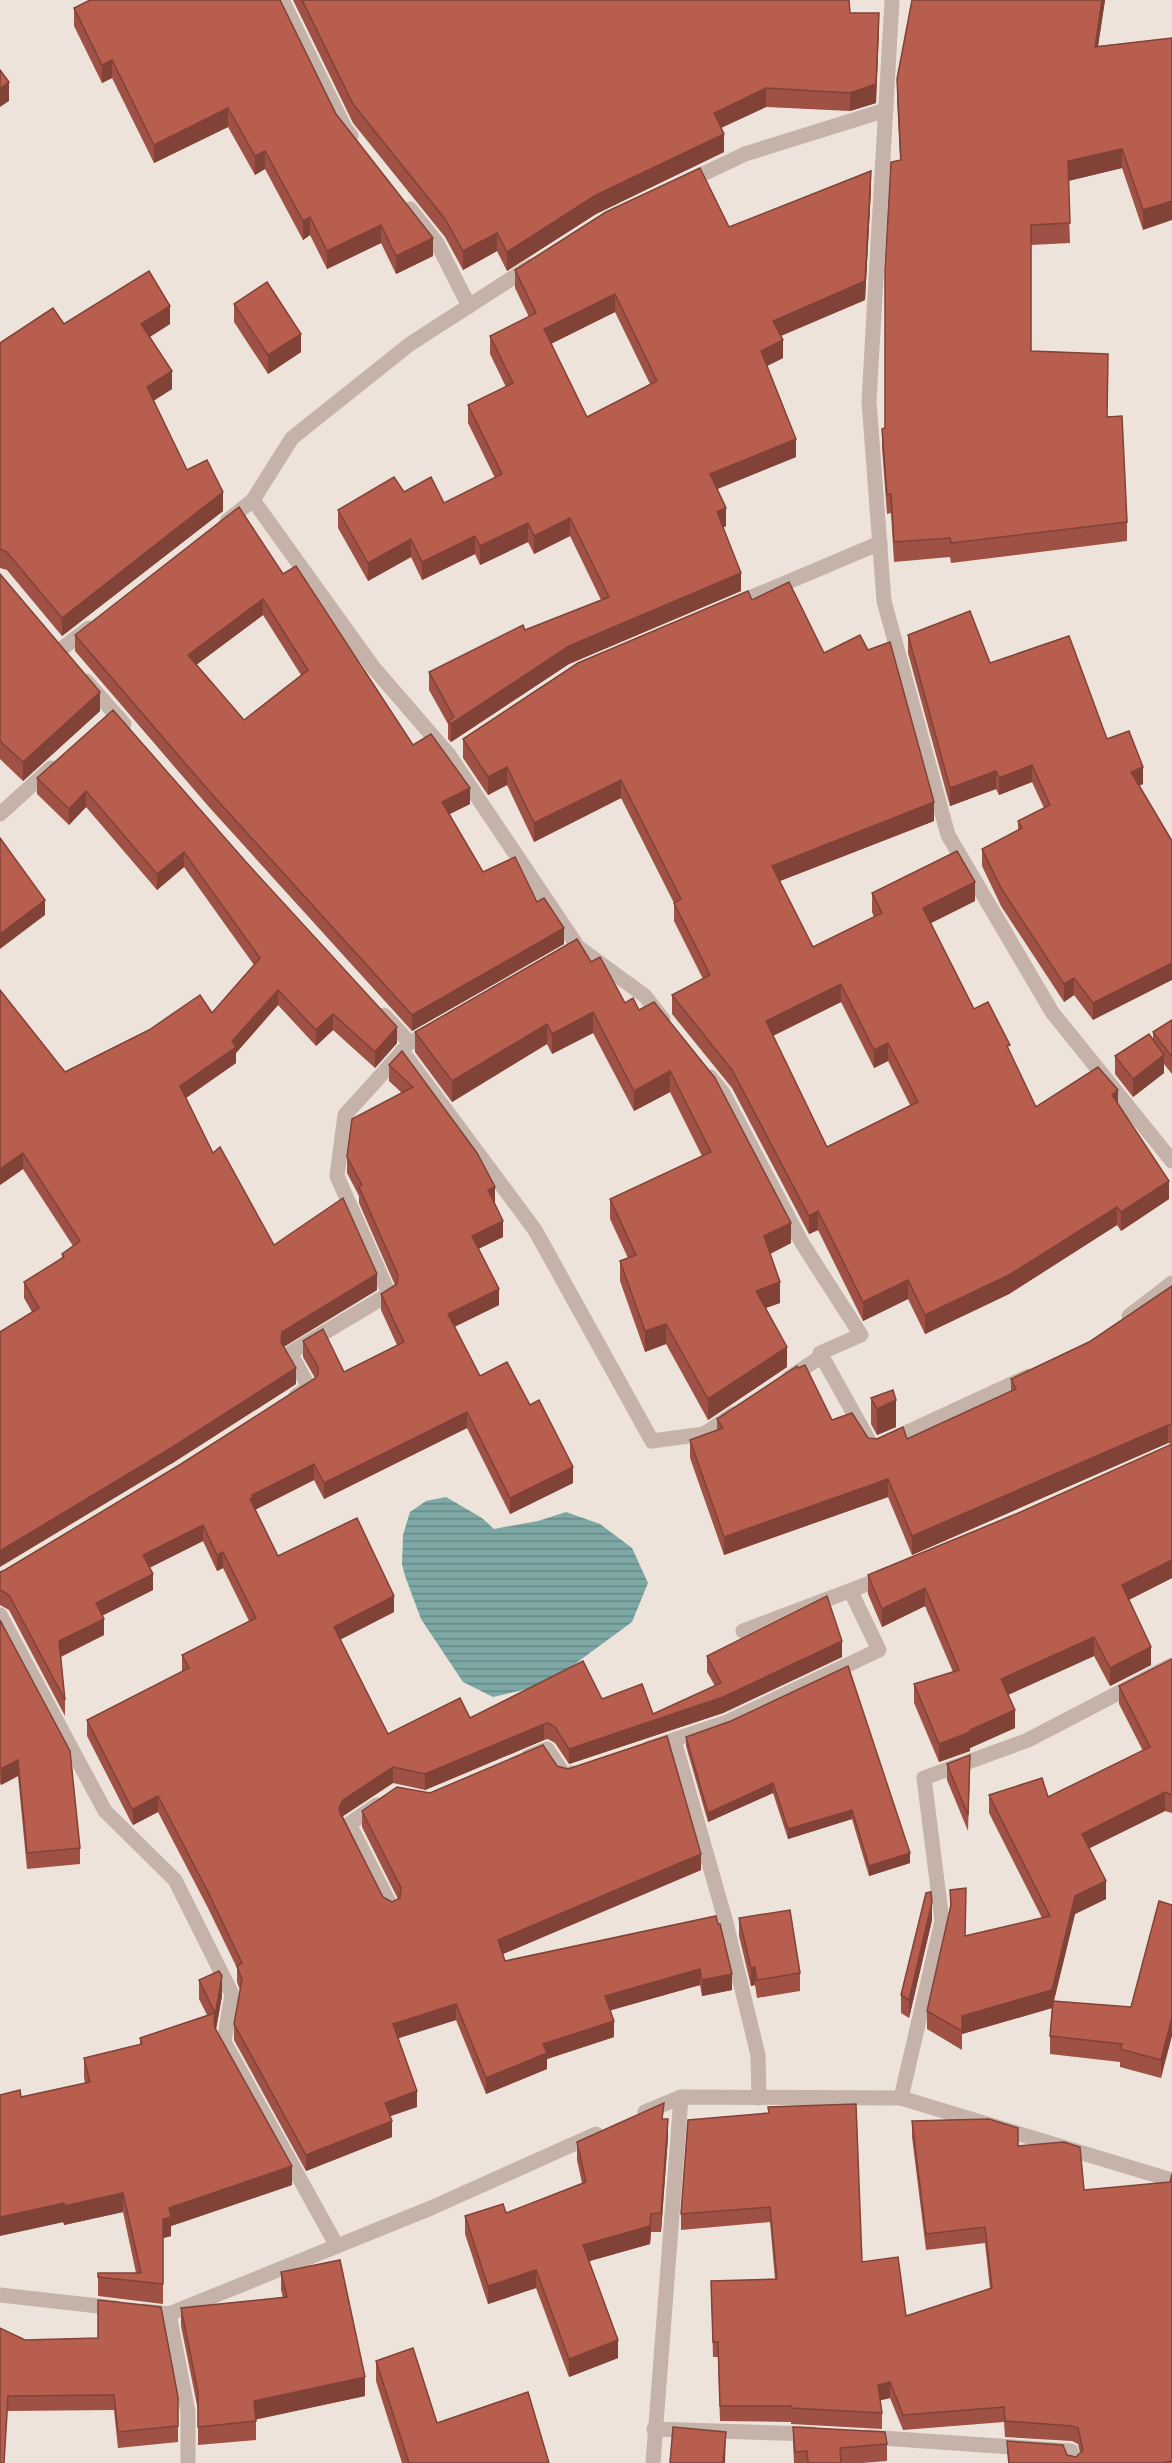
<svg xmlns="http://www.w3.org/2000/svg" width="1172" height="2463" font-family="Poppins,sans-serif">
<style>
.water{fill:url(#water-rules)}
.lines{fill:none;stroke-linecap:round;stroke-linejoin:round}
.minor{stroke:#c5b2a8;stroke-width:15}
.wall{fill:#9e5144;fill-rule:evenodd}
.shaded-wall{fill:#814237}
.building{fill:#b85e4f;stroke:#814237;stroke-width:1.5;fill-rule:evenodd}
</style>
<defs>
<pattern id="water-rules" width="6" height="5" patternUnits="userSpaceOnUse" patternTransform="scale(1.5)"><rect width="6" height="5" fill="#7da8a5"/><path d="M0 2.5h6" fill="none" stroke="#678986"/></pattern>
</defs>
<rect width="100%" height="100%" fill="#eee3da"/>
<polygon class="water" points="446,1497 482,1518 494,1529 538,1521 566,1512 600,1524 632,1548 648,1583 632,1622 568,1669 527,1689 493,1697 463,1682 421,1619 405,1576 402,1564 403,1535 410,1512 426,1501"/>
<g class="lines">
<g class="minor">
<polyline points="282,0 345,128 351,136"/>
<polyline points="892,0 869,401 884,601 948,835 1052,1012 1172,1161"/>
<polyline points="686,182 745,154 886,110"/>
<polyline points="410,209 437,243 469,306"/>
<polyline points="253,500 373,667 449,755 578,947"/>
<polyline points="227,521 253,500 292,438 410,344 531,266"/>
<polyline points="733,605 880,543"/>
<polyline points="60,650 89,628"/>
<polyline points="86,681 124,724"/>
<polyline points="0,814 51,768"/>
<polyline points="569,952 578,947 645,996 663,1019"/>
<polyline points="384,1015 410,1043 431,1031"/>
<polyline points="402,1051 535,1230 652,1441 704,1434 734,1414"/>
<polyline points="710,1077 723,1093 802,1243 861,1335 820,1353 873,1448 1029,1376"/>
<polyline points="1129,1316 1172,1283"/>
<polyline points="789,1378 822,1356"/>
<polyline points="296,1396 309,1387 290,1353 389,1294 337,1176 345,1115 401,1053"/>
<polyline points="0,1615 105,1811 175,1880 232,1994 224,2042 337,2246"/>
<polyline points="743,1631 886,1577"/>
<polyline points="674,1740 725,1919 758,2055 759,2098"/>
<polyline points="649,1748 727,1722 879,1650 851,1592"/>
<polyline points="528,1757 547,1749 565,1776 572,1773"/>
<polyline points="377,1805 349,1824 392,1908"/>
<polyline points="901,2098 942,1921 924,1778 1028,1740 1172,1665"/>
<polyline points="645,2112 681,2097 901,2098 1172,2180"/>
<polyline points="0,2295 116,2308"/>
<polyline points="143,2311 169,2314 431,2208 596,2134"/>
<polyline points="169,2314 188,2412 188,2463"/>
<polyline points="654,2429 813,2434"/>
<polyline points="867,2437 1071,2451 1074,2463"/>
<polyline points="653,2463 681,2097"/>
</g>
</g>
<g class="wall">
<polygon points="293,0 849,0 850,13 879,31 876,103 850,111 766,107 721,128 724,152 596,214 507,271 497,251 463,270 445,237 353,123"/>
<polygon points="912,0 1105,0 1098,46 1172,38 1143,230 1122,168 1068,181 1070,243 1031,245 1031,351 1108,374 1107,417 1127,522 1127,541 951,563 950,557 894,562 891,513 887,514 882,448 882,429 885,428 900,160 897,99 897,79"/>
<polygon points="74,8 336,114 433,256 396,274 381,243 327,269 310,235 303,240 265,169 255,175 228,127 154,163 112,78 102,83 74,26"/>
<path d="M871,189l-6,111 -84,36 2,22 -16,8 29,91 -79,32 9,37 -3,2 18,63 -172,73 -118,78 -3,-3v-15l-19,-34v-18l96,-42 76,-30 -31,-64 -36,18 -6,-12 -48,23 -5,-11 -53,26 -11,-23 -43,24 -30,-53v-18l66,-18 40,11 51,-25 -27,-55v-18l38,-18 -16,-33v-18l39,-19 -14,-29v-18l214,-43zM615,312l35,72 -63,33 -36,-73z"/>
<polygon points="234,304 301,352 268,374 234,322"/>
<polygon points="64,324 170,324 150,337 172,389 153,401 187,470 223,511 62,636 7,570 0,568 0,343"/>
<polygon points="0,574 100,711 23,781 0,759"/>
<path d="M283,574l130,171 57,59 -21,10 34,58 54,30 27,42 -152,87 -203,-224 -134,-156v-16zM263,615l38,60 -57,45 -48,-55z"/>
<path d="M752,600l72,53 110,168 -154,60 33,66 61,-30 -2,-5v-19l103,8 -44,22 43,86 36,44 26,54 82,-4 51,96 -48,32 -4,-6 -108,69 -84,40 -17,-35 -45,22 -45,-91 -9,4 -77,-146 -60,-74v-19l31,-16 -29,-58v-18l-53,-105 -87,44 -27,-57 -19,10 -25,-37v-19zM841,1002l33,66 14,-7 22,44 -83,42 -54,-111z"/>
<polygon points="908,635 990,663 1107,739 1143,784 1139,786 1093,1020 1074,995 1064,1002 1001,906 982,866 982,849 1018,830 1018,821 1044,808 1032,782 999,795 996,789 950,806 908,653"/>
<polygon points="113,710 397,1043 375,1068 333,1030 316,1046 278,1005 236,1053 236,1063 186,1098 213,1153 274,1245 377,1290 284,1346 296,1384 171,1464 32,1312 24,1298 24,1282 62,1259 62,1254 73,1246 23,1169 0,1185 65,1072 212,1013 254,965 184,867 157,890 86,807 69,825 37,794 37,778"/>
<polygon points="591,962 625,1003 639,1010 791,1243 770,1254 780,1303 766,1308 787,1367 708,1420 666,1344 645,1352 620,1281 620,1261 628,1258 610,1219 610,1199 702,1156 670,1092 634,1111 593,1033 552,1054 547,1044 452,1102 415,1052 415,1032"/>
<polygon points="1172,1020 1172,1074 1164,1064 1164,1073 1133,1097 1115,1074 1115,1056 1153,1040 1153,1032"/>
<polygon points="402,1051 495,1203 503,1237 478,1249 499,1305 454,1327 480,1376 530,1405 573,1483 510,1514 467,1428 324,1499 314,1480 255,1509 278,1556 394,1612 340,1639 388,1734 470,1718 602,1699 653,1714 715,1686 707,1672 707,1656 842,1657 723,1713 569,1764 555,1743 548,1739 544,1740 425,1790 393,1783 343,1816 383,1897 392,1902 398,1899 362,1827 362,1811 430,1793 557,1766 701,1870 503,1954 505,1961 716,1916 732,1990 702,1996 700,1985 610,2010 614,2037 547,2059 547,2069 486,2094 456,2020 398,2038 417,2107 390,2116 392,2137 306,2171 234,2040 234,2024 240,1990 237,1982 237,1968 208,1908 158,1812 133,1825 131,1822 87,1736 87,1720 182,1672 182,1655 249,1621 223,1568 217,1571 203,1541 149,1568 153,1590 102,1615 104,1635 61,1657 65,1700 65,1716 9,1610 0,1605 0,1572 5,1570 181,1464 315,1378 303,1357 303,1341 344,1372 397,1345 381,1310 381,1294 395,1285 359,1203 359,1196 347,1173 347,1157 402,1093 389,1081 389,1065"/>
<polygon points="1172,1286 1172,1444 1168,1443 912,1555 888,1497 724,1555 690,1458 690,1440 717,1430 717,1419 832,1420 868,1438 907,1439 1011,1391 1011,1379 1089,1342"/>
<polygon points="871,1398 896,1427 877,1435 871,1424"/>
<polygon points="1172,1444 1172,1578 1129,1600 1151,1665 1110,1686 1094,1656 1008,1695 1015,1728 970,1748 970,1751 939,1762 914,1703 914,1684 953,1672 925,1606 882,1627 868,1594 868,1575 1016,1514"/>
<polygon points="0,1620 80,1848 80,1864 27,1869 18,1776 1,1785 0,1783"/>
<polygon points="1172,1659 1172,1813 1165,1811 1089,1848 1106,1899 1075,1914 1054,2001 1131,2007 1172,1905 1161,2078 1120,2067 1120,2062 1050,2054 1050,2036 1052,2008 962,2034 962,2050 927,2029 927,2011 950,1910 950,1890 966,1906 965,1936 1042,1918 989,1813 989,1795 1048,1797 1143,1751 1119,1704 1119,1686"/>
<polygon points="848,1666 910,1863 869,1876 852,1819 788,1839 773,1793 708,1822 686,1746 686,1737 731,1721"/>
<polygon points="947,1764 970,1772 968,1831 947,1780"/>
<polygon points="739,1918 800,1973 800,1991 757,1998 755,1985 751,1986 739,1936"/>
<polygon points="932,1920 909,2018 901,2013 901,1995"/>
<polygon points="199,1980 222,1996 216,2029 292,2185 171,2226 171,2236 163,2238 163,2304 98,2296 98,2273 136,2273 123,2212 64,2225 21,2097 85,2083 84,2077 84,2058 140,2044 140,2038 207,2015 199,1999"/>
<polygon points="664,2119 668,2137 661,2232 651,2232 650,2244 589,2261 618,2358 569,2377 536,2288 488,2304 465,2234 465,2216 506,2213 582,2183 577,2160 577,2142"/>
<polygon points="688,2120 862,2262 906,2316 990,2289 985,2243 926,2250 912,2137 912,2121 1018,2146 1084,2190 1172,2463 1008,2463 1007,2441 1076,2457 1080,2453 1078,2444 1072,2441 1005,2437 1004,2422 903,2430 890,2398 880,2400 882,2413 882,2429 791,2424 791,2422 720,2421 718,2357 713,2357 711,2281 775,2279 770,2222 681,2230 681,2214"/>
<polygon points="281,2272 365,2396 256,2419 256,2440 198,2445 198,2410 181,2326 181,2308 283,2298 281,2290"/>
<polygon points="0,2328 25,2340 178,2397 178,2442 118,2448 114,2410 8,2411"/>
<polygon points="376,2361 437,2423 549,2463 402,2463 376,2381"/>
<polygon points="793,2427 887,2444 887,2461 862,2463 794,2463 793,2443"/>
</g>
<g class="shaded-wall">
<polygon points="1102,0 1105,0 1095,66 1095,47"/>
<polygon points="879,13 876,103 850,111 850,93"/>
<polygon points="112,60 112,78 102,83 102,65"/>
<polygon points="9,82 9,101 0,107 0,89"/>
<polygon points="766,88 766,107 714,131 714,113"/>
<polygon points="228,108 228,127 154,163 154,145"/>
<polygon points="724,134 724,152 596,214 507,271 507,252 596,195"/>
<polygon points="1122,149 1122,168 1068,181 1068,161"/>
<polygon points="265,151 265,169 255,175 255,156"/>
<polygon points="871,171 871,189 865,300 773,339 773,321"/>
<polygon points="1172,201 1172,220 1143,230 1143,210"/>
<polygon points="310,217 310,235 303,240 303,221"/>
<polygon points="381,225 381,243 327,269 327,251"/>
<polygon points="497,233 497,251 463,270 463,251"/>
<polygon points="433,238 433,256 396,274 396,256"/>
<polygon points="615,294 615,312 544,347 544,329"/>
<polygon points="170,306 170,324 141,342 141,324"/>
<polygon points="301,334 301,352 268,374 268,355"/>
<polygon points="783,340 783,358 761,369 761,351"/>
<polygon points="172,371 172,389 147,405 147,387"/>
<polygon points="796,439 796,457 710,492 710,474"/>
<polygon points="223,492 223,511 62,636 62,618"/>
<polygon points="726,508 726,526 717,530 717,512"/>
<polygon points="570,518 570,536 534,554 534,536"/>
<polygon points="528,523 528,542 480,565 480,546"/>
<polygon points="475,536 475,554 422,580 422,562"/>
<polygon points="411,539 411,557 368,581 368,563"/>
<polygon points="741,573 741,591 569,664 451,742 451,724 569,646"/>
<polygon points="263,599 263,615 188,671 188,655"/>
<polygon points="100,692 100,711 23,781 23,762"/>
<polygon points="1032,765 1032,782 999,795 999,778"/>
<polygon points="507,767 507,785 488,795 488,777"/>
<polygon points="1143,767 1143,784 1131,789 1131,772"/>
<polygon points="996,771 996,789 950,806 950,788"/>
<polygon points="621,780 621,798 534,842 534,823"/>
<polygon points="470,788 470,804 442,818 442,802"/>
<polygon points="86,791 86,807 69,825 69,809"/>
<polygon points="934,802 934,821 772,884 772,866"/>
<polygon points="184,852 184,867 157,890 157,874"/>
<polygon points="975,882 975,901 923,927 923,908"/>
<polygon points="45,900 45,915 0,949 0,934"/>
<polygon points="564,928 564,944 412,1031 412,1015"/>
<polygon points="1172,963 1172,980 1093,1020 1093,1003"/>
<polygon points="1074,978 1074,995 1064,1002 1064,984"/>
<polygon points="841,984 841,1002 766,1039 766,1021"/>
<polygon points="278,990 278,1005 236,1053 236,1063 180,1102 180,1086 232,1041"/>
<polygon points="593,1012 593,1033 552,1054 552,1034"/>
<polygon points="333,1014 333,1030 316,1046 316,1030"/>
<polygon points="547,1024 547,1044 452,1102 452,1081"/>
<polygon points="397,1027 397,1043 375,1068 375,1052"/>
<polygon points="888,1043 888,1061 874,1068 874,1050"/>
<polygon points="1164,1055 1164,1073 1133,1097 1133,1079"/>
<polygon points="670,1071 670,1092 634,1111 634,1091"/>
<polygon points="1118,1090 1118,1109 1112,1095"/>
<polygon points="23,1153 23,1169 0,1185 0,1169"/>
<polygon points="1169,1181 1169,1199 1121,1231 1121,1212"/>
<polygon points="495,1187 495,1203 488,1190"/>
<polygon points="1117,1207 1117,1225 1009,1294 925,1334 925,1315"/>
<polygon points="818,1211 818,1230 809,1234 809,1216"/>
<polygon points="503,1221 503,1237 472,1252 472,1236"/>
<polygon points="791,1223 791,1243 764,1257 764,1236"/>
<polygon points="377,1274 377,1290 282,1348 282,1332"/>
<polygon points="908,1280 908,1299 863,1321 863,1302"/>
<polygon points="780,1282 780,1303 756,1311 756,1291"/>
<polygon points="499,1289 499,1305 448,1330 448,1314"/>
<polygon points="666,1324 666,1344 645,1352 645,1331"/>
<polygon points="787,1347 787,1367 708,1420 708,1399"/>
<polygon points="296,1368 296,1384 171,1464 0,1567 0,1551"/>
<polygon points="896,1400 896,1427 877,1435 877,1409"/>
<polygon points="467,1412 467,1428 324,1499 324,1483"/>
<polygon points="1168,1425 1168,1443 912,1555 912,1536"/>
<polygon points="314,1464 314,1480 253,1511 250,1499 252,1495"/>
<polygon points="573,1467 573,1483 510,1514 510,1498"/>
<polygon points="888,1479 888,1497 724,1555 724,1537"/>
<polygon points="203,1525 203,1541 143,1571 143,1555"/>
<polygon points="223,1552 223,1568 217,1571 217,1555"/>
<polygon points="1172,1560 1172,1578 1122,1603 1122,1585"/>
<polygon points="153,1574 153,1590 96,1619 96,1603"/>
<polygon points="925,1588 925,1606 882,1627 882,1609"/>
<polygon points="394,1596 394,1612 334,1643 334,1627"/>
<polygon points="104,1619 104,1635 59,1657 59,1641"/>
<polygon points="1094,1637 1094,1656 1001,1698 1001,1679"/>
<polygon points="842,1641 842,1657 723,1713 569,1764 569,1749"/>
<polygon points="1151,1647 1151,1665 1110,1686 1110,1668"/>
<polygon points="1015,1710 1015,1728 970,1748 970,1730"/>
<polygon points="544,1724 544,1740 425,1790 425,1774"/>
<polygon points="970,1732 970,1751 939,1762 939,1744"/>
<polygon points="18,1760 18,1776 1,1785 1,1769"/>
<polygon points="393,1767 393,1783 343,1816 339,1823 339,1808 343,1800"/>
<polygon points="773,1783 773,1793 708,1822 708,1813"/>
<polygon points="1165,1792 1165,1811 1082,1852 1082,1834"/>
<polygon points="158,1796 158,1812 133,1825 133,1809"/>
<polygon points="852,1810 852,1819 788,1839 788,1829"/>
<polygon points="910,1853 910,1863 869,1876 869,1866"/>
<polygon points="701,1854 701,1870 498,1956 498,1940"/>
<polygon points="1106,1881 1106,1899 1075,1914 1052,2008 962,2034 962,2050 962,2016 1075,1896"/>
<polygon points="932,1902 932,1920 909,2018 909,2000"/>
<polygon points="755,1967 755,1985 751,1986 751,1968"/>
<polygon points="700,1969 700,1985 605,2012 605,1996"/>
<polygon points="732,1974 732,1990 702,1996 702,1980"/>
<polygon points="222,1976 222,1996 214,2040 214,2021"/>
<polygon points="456,2004 456,2020 393,2040 393,2024"/>
<polygon points="1172,2017 1172,2036 1161,2078 1161,2060"/>
<polygon points="614,2021 614,2037 547,2059 547,2069 486,2094 486,2078 543,2044"/>
<polygon points="417,2091 417,2107 385,2118 385,2103"/>
<polygon points="668,2119 668,2137 661,2232 661,2213"/>
<polygon points="392,2121 392,2137 306,2171 306,2155"/>
<polygon points="292,2166 292,2185 171,2226 171,2236 163,2238 163,2219 169,2208"/>
<polygon points="123,2193 123,2212 64,2225 64,2206"/>
<polygon points="64,2203 64,2222 0,2236 0,2217"/>
<polygon points="651,2214 651,2232 650,2244 583,2263 583,2245"/>
<polygon points="536,2270 536,2288 488,2304 488,2286"/>
<polygon points="618,2340 618,2358 569,2377 569,2359"/>
<polygon points="365,2377 365,2396 254,2420 254,2401"/>
<polygon points="890,2382 890,2398 878,2401 878,2385"/>
<polygon points="726,2432 725,2463 723,2463"/>
</g>
<g class="building">
<polygon points="90,0 280,0 336,114 433,238 396,256 381,225 327,251 310,217 303,221 265,151 255,156 228,108 154,145 112,60 102,65 74,8"/>
<polygon points="302,0 849,0 850,13 879,13 876,84 850,93 766,88 714,113 724,134 596,195 507,252 497,233 463,251 445,219 353,104"/>
<polygon points="912,0 1102,0 1095,47 1172,38 1172,201 1143,210 1122,149 1068,161 1070,223 1031,225 1031,351 1108,354 1107,417 1122,416 1127,522 951,543 950,538 894,542 891,494 887,494 882,429 885,428 885,271 891,162 901,160 897,79"/>
<polygon points="0,70 9,82 0,89"/>
<path d="M700,168l29,59 142,-56 -6,110 -92,40 10,19 -22,11 35,88 -86,35 16,34 -9,4 24,61 -172,73 -118,78 -3,-3 6,-4 -25,-45 94,-47 2,5 84,-33 -39,-79 -36,18 -6,-13 -48,23 -5,-10 -53,26 -11,-23 -43,24 -30,-53 56,-33 10,15 27,-15 13,26 58,-29 -34,-69 45,-22 -23,-47 46,-23 -21,-43 91,-58zM615,294l42,87 -70,36 -43,-88z"/>
<polygon points="149,271 170,306 141,324 172,371 147,387 187,470 207,460 223,492 62,618 7,552 0,549 0,343 53,308 64,324"/>
<polygon points="267,282 301,334 268,355 234,304"/>
<path d="M239,507l44,67 13,-8 117,179 18,-11 39,54 -28,14 41,70 32,-15 22,45 7,-4 20,30 -152,87 -203,-224 -134,-156zM263,599l45,71 -64,50 -56,-65z"/>
<polygon points="0,574 100,692 23,762 0,741"/>
<path d="M789,582l35,71 36,-18 8,15 22,-8 44,160 -162,64 41,81 69,-34 -10,-20 85,-42 18,31 -52,26 51,101 14,-7 22,43 -3,1 29,61 62,-40 20,23 -6,5 57,86 -48,31 -4,-5 -108,68 -84,40 -17,-35 -45,22 -45,-91 -9,5 -77,-146 -60,-75 38,-20 -36,-72 7,-4 -60,-119 -87,43 -27,-56 -19,10 -25,-38 115,-76 170,-72 4,9zM841,984l33,66 14,-7 30,59 -91,45 -61,-126z"/>
<polygon points="970,611 990,663 1069,636 1107,739 1129,731 1143,767 1131,772 1172,841 1172,963 1093,1003 1074,978 1064,984 1001,888 982,849 1022,828 1018,821 1050,805 1032,765 999,778 996,771 950,788 908,635"/>
<polygon points="113,710 246,862 397,1027 375,1052 333,1014 316,1030 278,990 232,1041 236,1047 180,1086 213,1153 220,1147 274,1245 343,1198 377,1274 282,1332 281,1342 296,1368 171,1448 0,1551 0,1332 39,1308 24,1282 64,1257 62,1254 80,1241 23,1153 0,1169 0,990 65,1072 149,1030 200,995 212,1013 260,958 184,852 157,874 86,791 69,809 37,778"/>
<polygon points="0,838 45,900 0,934"/>
<polygon points="577,939 591,962 600,957 625,1003 633,998 639,1010 654,1002 715,1078 791,1223 764,1236 780,1282 756,1291 787,1347 708,1399 666,1324 645,1331 620,1261 636,1255 610,1199 711,1152 670,1071 634,1091 593,1012 552,1034 547,1024 452,1081 415,1032"/>
<polygon points="1172,1020 1172,1057 1153,1032"/>
<polygon points="1149,1034 1164,1055 1133,1079 1115,1056"/>
<polygon points="402,1051 477,1153 495,1187 488,1190 503,1221 472,1236 499,1289 448,1314 480,1376 507,1362 530,1405 539,1400 573,1467 510,1498 467,1412 324,1483 314,1464 252,1495 253,1498 250,1499 278,1556 357,1518 394,1596 334,1627 388,1734 460,1698 470,1718 583,1661 602,1699 642,1684 653,1714 721,1683 707,1656 827,1596 842,1641 723,1697 569,1749 555,1727 548,1723 544,1724 425,1774 393,1767 343,1800 339,1808 340,1813 383,1897 392,1902 400,1898 401,1888 362,1811 397,1787 430,1793 543,1745 557,1766 568,1769 667,1736 701,1854 498,1940 505,1961 716,1916 718,1924 720,1924 732,1974 702,1980 700,1969 605,1996 614,2021 543,2044 547,2053 486,2078 456,2004 393,2024 417,2091 385,2103 392,2121 306,2155 234,2024 242,1980 237,1966 242,1963 208,1892 158,1796 133,1809 131,1807 87,1720 189,1668 182,1655 256,1618 223,1552 217,1555 203,1525 143,1555 153,1574 96,1603 104,1619 59,1641 65,1700 9,1595 0,1590 0,1572 5,1570 181,1464 314,1379 318,1375 318,1367 303,1341 323,1329 344,1372 404,1342 381,1294 397,1284 398,1275 359,1187 362,1185 347,1157 352,1119 413,1087 389,1065"/>
<polygon points="1172,1286 1172,1425 1168,1425 912,1536 888,1479 724,1537 690,1440 723,1428 717,1419 797,1366 798,1368 805,1365 832,1420 852,1413 868,1438 877,1439 903,1427 907,1439 1016,1389 1011,1379 1089,1342"/>
<polygon points="893,1390 896,1400 877,1409 871,1398"/>
<polygon points="1172,1444 1172,1560 1122,1585 1151,1647 1110,1668 1094,1637 1001,1679 1015,1710 970,1730 970,1732 939,1744 914,1684 959,1670 925,1588 882,1609 868,1575 1016,1514"/>
<polygon points="0,1620 70,1751 80,1848 27,1853 18,1760 1,1769 0,1767"/>
<polygon points="1172,1659 1172,1795 1165,1792 1082,1834 1106,1881 1075,1896 1052,1990 962,2016 962,2031 927,2011 951,1905 950,1890 966,1888 965,1936 1050,1916 989,1795 1042,1778 1048,1797 1150,1747 1119,1686"/>
<polygon points="848,1666 910,1853 869,1866 852,1810 788,1829 773,1783 708,1813 686,1737 731,1721"/>
<polygon points="970,1755 968,1815 947,1764"/>
<polygon points="931,1892 932,1902 909,2000 901,1995 926,1893"/>
<polygon points="1159,1901 1172,1905 1172,2017 1161,2060 1120,2049 1122,2044 1050,2036 1053,2001 1131,2007"/>
<polygon points="790,1910 800,1973 757,1980 755,1967 751,1968 739,1918"/>
<polygon points="219,1971 222,1976 214,2021 215,2028 292,2166 169,2208 171,2217 163,2219 163,2284 98,2277 98,2273 141,2273 123,2193 64,2206 64,2203 0,2217 0,2095 20,2090 21,2097 90,2082 84,2058 142,2044 140,2038 215,2013 199,1980"/>
<polygon points="664,2103 662,2119 668,2119 661,2213 651,2214 650,2226 583,2245 618,2340 569,2359 536,2270 488,2286 465,2216 503,2204 506,2213 586,2182 577,2142"/>
<polygon points="856,2104 862,2262 898,2257 906,2316 992,2288 985,2227 926,2234 912,2121 989,2119 1018,2128 1018,2146 1064,2142 1080,2147 1084,2190 1170,2182 1172,2174 1172,2461 1162,2463 1009,2463 1007,2441 1063,2445 1067,2455 1076,2457 1083,2450 1078,2428 1072,2426 1005,2421 1004,2407 903,2415 890,2382 878,2385 882,2413 791,2408 791,2406 720,2406 718,2342 713,2342 711,2281 777,2279 770,2207 681,2214 688,2120 769,2113 768,2107"/>
<polygon points="340,2260 365,2377 254,2401 256,2421 198,2427 198,2392 181,2308 287,2297 281,2272"/>
<polygon points="98,2300 161,2307 178,2397 178,2426 118,2432 114,2395 8,2396 4,2463 0,2463 0,2328 25,2340 98,2338"/>
<polygon points="413,2348 437,2423 528,2392 549,2463 409,2463 376,2361"/>
<polygon points="673,2427 726,2432 723,2463 670,2463"/>
<polygon points="793,2427 885,2432 887,2444 840,2448 841,2463 808,2463 807,2451 795,2452"/>
</g>
</svg>
